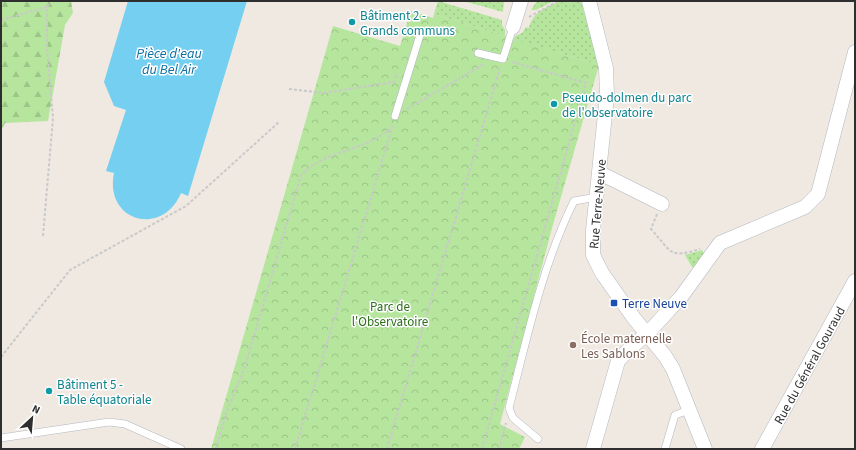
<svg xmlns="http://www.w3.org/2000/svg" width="856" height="450" font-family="'Source Sans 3',sans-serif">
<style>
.grass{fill:url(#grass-dots)}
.forest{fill:url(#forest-firs)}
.park{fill:url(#park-crowns)}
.water{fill:#75cff0}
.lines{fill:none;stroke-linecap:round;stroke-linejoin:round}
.lane-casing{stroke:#b4b7c1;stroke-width:8}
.street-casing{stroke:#b4b7c1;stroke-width:15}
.path{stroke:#c9c9c9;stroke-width:2;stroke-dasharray:3 2;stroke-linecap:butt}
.lane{stroke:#fff;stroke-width:7}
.street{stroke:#fff;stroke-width:14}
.culture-dot{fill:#0f9aa8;stroke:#fff;stroke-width:1.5}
.transit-dot{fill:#1a4fb4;stroke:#fff;stroke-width:1.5}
.education-dot{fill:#8d6e63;stroke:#fff;stroke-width:1.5}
.labels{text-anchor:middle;stroke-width:3;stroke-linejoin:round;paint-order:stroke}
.culture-label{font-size:13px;fill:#0d838f;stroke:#fff;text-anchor:start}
.street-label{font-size:13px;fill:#2e2e2e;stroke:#fff}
.transit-label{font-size:13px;fill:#164399;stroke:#fff;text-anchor:start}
.park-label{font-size:13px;fill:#2c6e1b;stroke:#fff}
.education-label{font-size:13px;fill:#785e54;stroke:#fff;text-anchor:start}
.water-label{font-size:14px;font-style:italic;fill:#0d6fa3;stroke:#fff}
</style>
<defs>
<pattern id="grass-dots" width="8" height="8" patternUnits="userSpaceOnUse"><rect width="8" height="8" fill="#b6e59e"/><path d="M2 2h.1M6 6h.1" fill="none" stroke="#9dc588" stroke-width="1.8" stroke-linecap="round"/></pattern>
<pattern id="forest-firs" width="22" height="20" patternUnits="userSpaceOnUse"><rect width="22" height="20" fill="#b6e59e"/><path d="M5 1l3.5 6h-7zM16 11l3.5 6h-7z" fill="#9dc588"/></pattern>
<pattern id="park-crowns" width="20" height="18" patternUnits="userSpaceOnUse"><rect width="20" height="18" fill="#b6e59e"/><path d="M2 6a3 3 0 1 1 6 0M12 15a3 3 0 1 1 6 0" fill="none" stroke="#9dc588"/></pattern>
</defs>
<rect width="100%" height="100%" fill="#efe9e1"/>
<g class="grass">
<polygon points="438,1 502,20 502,25 505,30 505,36 434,14"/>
<polygon points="463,1 504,1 503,12"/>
<polygon points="537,1 554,1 536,10 531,10"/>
<path d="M561,1h7l2,2 3,-2h8l18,64 -85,-26 1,-3 7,-3 4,-6 3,1c3,-16 18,-21 32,-27z"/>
<polygon points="702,250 704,253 694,267 692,267 685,255"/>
</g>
<polygon class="forest" points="1,1 71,1 73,13 65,25 48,121 5,123 1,131"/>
<polygon class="park" points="411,11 433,18 434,14 599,65 552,228 500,424 525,437 519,449 211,449 333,26 400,46"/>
<path class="water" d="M128,1h119l-59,195 -7,-3c-19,45 -77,28 -67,-20l-8,-2 20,-61 -12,-4 -10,-24z"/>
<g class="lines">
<g class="lane-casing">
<g id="lane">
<polyline points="478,53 503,59 513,27"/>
<polyline points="395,116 420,35"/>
<polyline points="1,438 109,422 125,424 181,449"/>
<path d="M538,439l-25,-21 -4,-10c18,-70 33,-142 65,-207l23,-4"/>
<polyline points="665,449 675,415 689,410"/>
</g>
</g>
<g class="street-casing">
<g id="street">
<polyline points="589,1 606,68 607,95 593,230 593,255 602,273 633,317 665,356 673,369 705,449"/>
<polyline points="513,27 521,1"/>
<polyline points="600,173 662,204"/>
<polyline points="593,449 618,361 630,348 647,334 681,297 720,243 805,207 818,194 855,52"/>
<polyline points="762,449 855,281"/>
</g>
</g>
<g class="path">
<polyline points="529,17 558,1"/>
<polyline points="1,20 47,7"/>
<polyline points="289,89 324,93 394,82 397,73"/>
<polyline points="407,109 484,64"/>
<path d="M657,214l-6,15c21,23 17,30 49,20"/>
<polyline points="43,236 53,118 47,49 47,7 50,1"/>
<polyline points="1,357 70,270 186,206 279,122"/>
<path d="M216,449l10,-36 18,-43 57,-195c20,-21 50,-23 74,-36 6,-3 11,-7 16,-11"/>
<polyline points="295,449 393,125"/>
<polyline points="387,449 500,68"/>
<polyline points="482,449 586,83 512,62"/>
<polyline points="499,449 506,423"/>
</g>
<use href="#lane" class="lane"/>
<use href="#street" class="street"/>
</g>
<g class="culture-dot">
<circle cx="352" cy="22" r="4"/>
<circle cx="554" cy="104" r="4"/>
<circle cx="49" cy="391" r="4"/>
</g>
<rect class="transit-dot" x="610" y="299" width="8" height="8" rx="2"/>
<circle class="education-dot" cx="573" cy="345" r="4"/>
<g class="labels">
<g class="culture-label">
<text x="360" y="20">Bâtiment 2 -<tspan x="360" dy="15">Grands communs</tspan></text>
<text x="562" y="102">Pseudo-dolmen du parc<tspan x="562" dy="15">de l'observatoire</tspan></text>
<text x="57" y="389">Bâtiment 5 -<tspan x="57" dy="15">Table équatoriale</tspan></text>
</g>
<g class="street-label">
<text transform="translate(597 204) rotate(-85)" y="5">Rue Terre-Neuve</text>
<text transform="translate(809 365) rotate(-61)" y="5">Rue du Général Gouraud</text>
</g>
<g class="transit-label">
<text x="622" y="308">Terre Neuve</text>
</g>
<g class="park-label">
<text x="390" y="311">Parc de<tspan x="390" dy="15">l'Observatoire</tspan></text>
</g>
<g class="education-label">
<text x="581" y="343">École maternelle<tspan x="581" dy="15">Les Sablons</tspan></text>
</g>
<g class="water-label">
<text x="169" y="58">Pièce d'eau<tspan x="169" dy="16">du Bel Air</tspan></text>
</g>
</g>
<rect width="856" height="450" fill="none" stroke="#2e2e2e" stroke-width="4"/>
<g transform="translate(32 418) rotate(26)" stroke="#ffffff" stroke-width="3" paint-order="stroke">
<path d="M0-3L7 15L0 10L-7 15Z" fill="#2e2e2e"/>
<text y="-6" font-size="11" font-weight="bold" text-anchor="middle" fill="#2e2e2e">N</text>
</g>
</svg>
